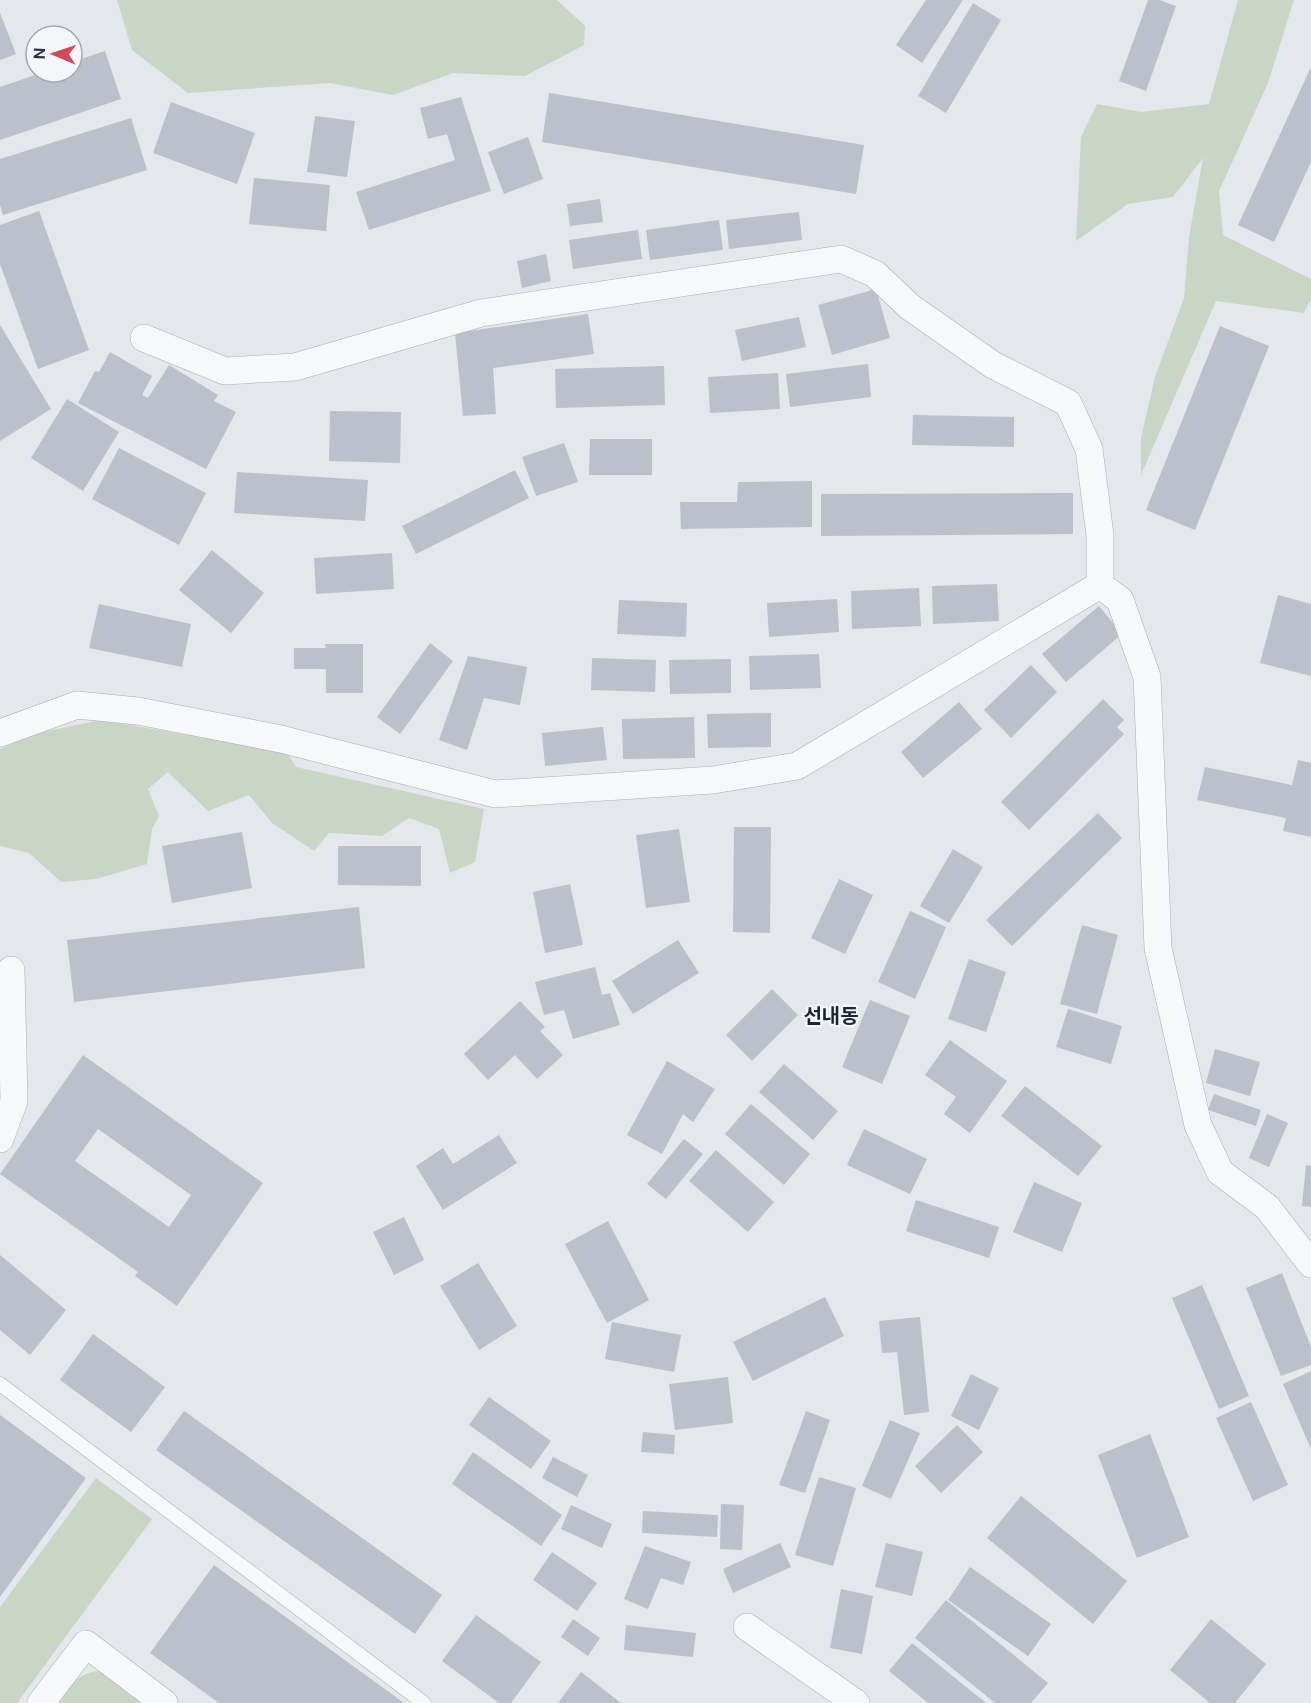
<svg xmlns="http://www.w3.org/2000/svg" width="1311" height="1703" font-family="'DM Sans','Noto Sans KR',sans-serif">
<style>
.green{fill:#c9d6c5}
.building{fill:#bbc0ca;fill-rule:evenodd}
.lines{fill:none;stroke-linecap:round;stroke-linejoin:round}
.lane-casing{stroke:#a9aeb7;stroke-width:15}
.street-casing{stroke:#a9aeb7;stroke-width:28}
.lane{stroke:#f7f8fa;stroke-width:14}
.street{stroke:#f7f8fa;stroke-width:27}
.labels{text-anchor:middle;stroke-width:4.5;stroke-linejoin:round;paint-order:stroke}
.quarter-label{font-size:20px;font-weight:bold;fill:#1d2536;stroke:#f4f6f9}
</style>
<rect width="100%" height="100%" fill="#e4e7ec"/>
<g class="green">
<polygon points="117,0 557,0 585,26 584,45 525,76 453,73 393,95 330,83 188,93 132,50"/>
<polygon points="1238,0 1294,0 1268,83 1219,191 1223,235 1311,279 1311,298 1304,313 1216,301 1141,475 1141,438 1155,377 1184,298 1189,237 1203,158 1173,197 1128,204 1076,241 1081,137 1097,104 1141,112 1209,104"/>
<polygon points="101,720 287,752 296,767 484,809 475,862 450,873 439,829 409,818 382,836 329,833 314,851 272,823 249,795 208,811 168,772 148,789 159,816 152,829 147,864 96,879 61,882 29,853 0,846 0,749 33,734"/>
<polygon points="96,1478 152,1519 17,1703 0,1703 0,1607"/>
<path d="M99,1671l47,32h-89c13,-17 20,-30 42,-32z"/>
</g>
<g class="building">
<polygon points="926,0 963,0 922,63 896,45"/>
<polygon points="1148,0 1159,0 1176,6 1146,91 1119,81"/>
<polygon points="973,3 1001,20 946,113 918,96"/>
<polygon points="0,13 16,54 0,60"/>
<polygon points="105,51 121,99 0,140 0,87 44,72 72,72 72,62"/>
<polygon points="1311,67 1311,162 1274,242 1238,225"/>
<polygon points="549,93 864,145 856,194 542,142"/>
<polygon points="461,97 491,191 369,230 356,192 455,160 447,134 428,139 420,108"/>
<polygon points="171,102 255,133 237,184 153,153"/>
<polygon points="315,116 355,121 347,177 307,172"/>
<polygon points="131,118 147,170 3,215 0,205 0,159"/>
<polygon points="528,137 543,179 504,194 488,152"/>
<polygon points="254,178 330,185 326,231 249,224"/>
<polygon points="600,199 603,222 570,226 567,204"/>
<polygon points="39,211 89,350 38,369 0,264 0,225"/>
<polygon points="799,212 802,240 729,249 726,220"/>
<polygon points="719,220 723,250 650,260 646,230"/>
<polygon points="638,230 642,259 573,269 569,240"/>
<polygon points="546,254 551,281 522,288 517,261"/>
<polygon points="876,289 890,338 832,355 818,305"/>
<polygon points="588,314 594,354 493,368 496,414 463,416 455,333"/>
<polygon points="799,317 806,347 742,361 735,330"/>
<polygon points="0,325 51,409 0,441"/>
<polygon points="1220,326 1269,346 1195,530 1146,510"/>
<polygon points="110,352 152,376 142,395 148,398 169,365 218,395 214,401 236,412 206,469 78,403 95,371 99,372"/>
<polygon points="868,364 871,397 790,407 786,374"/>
<polygon points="664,366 665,405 556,408 555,369"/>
<polygon points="778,373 780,409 710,413 708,377"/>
<polygon points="67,399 119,432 83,491 31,458"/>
<polygon points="330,411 401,412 400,463 329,461"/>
<polygon points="913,415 1014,417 1014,447 912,445"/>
<polygon points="590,439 652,439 652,475 589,475"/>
<polygon points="564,443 578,482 536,496 522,457"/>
<polygon points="119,448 206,493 179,545 92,499"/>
<polygon points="515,470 529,498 416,554 402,526"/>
<polygon points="237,472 368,480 365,521 234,513"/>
<polygon points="812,481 812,527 681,529 680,502 737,502 738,482"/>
<polygon points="1073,493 1073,534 821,536 821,494"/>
<polygon points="212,550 264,593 231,633 179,590"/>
<polygon points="392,553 394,589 316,594 314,558"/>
<polygon points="997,584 999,621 933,624 932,586"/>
<polygon points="919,588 921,626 852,629 851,591"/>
<polygon points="1278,595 1311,604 1311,676 1260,663"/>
<polygon points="837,599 839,632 769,637 767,603"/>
<polygon points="619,600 687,603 686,637 617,634"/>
<polygon points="99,604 191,624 182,667 89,648"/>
<polygon points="1099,606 1122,634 1066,682 1042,654"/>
<polygon points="430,643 453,661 400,734 377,717"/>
<polygon points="325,644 363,644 363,693 326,693 326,669 294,669 294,648 326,648"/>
<polygon points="819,654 821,688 750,690 749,656"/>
<polygon points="468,656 527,667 520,705 484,698 467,750 439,740"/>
<polygon points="592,658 656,660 655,692 591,690"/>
<polygon points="731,659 731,693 670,694 669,660"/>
<polygon points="1031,665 1057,692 1011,738 984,710"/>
<polygon points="1103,699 1124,720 1117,727 1124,734 1029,830 1001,802"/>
<polygon points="959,702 982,729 923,778 901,752"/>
<polygon points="771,713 771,747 708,748 707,714"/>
<polygon points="694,717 695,758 623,759 622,719"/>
<polygon points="603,727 607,760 545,766 542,733"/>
<polygon points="1298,760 1311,763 1311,837 1283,831 1286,818 1197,800 1205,767 1292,785"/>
<polygon points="1098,813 1122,838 1012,946 986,920"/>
<polygon points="734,827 771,827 770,933 733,932"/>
<polygon points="679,829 690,902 646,908 636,835"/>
<polygon points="242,832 252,888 172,903 162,846"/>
<polygon points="338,846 421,846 421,886 338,885"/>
<polygon points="953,849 983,867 949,923 920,906"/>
<polygon points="839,879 873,895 845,954 811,938"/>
<polygon points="570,884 583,945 545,953 533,892"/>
<polygon points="359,907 365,968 74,1002 67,940"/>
<polygon points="910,911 946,927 915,999 878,982"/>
<polygon points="1082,925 1118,935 1097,1014 1060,1004"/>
<polygon points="678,940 699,973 633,1014 612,981"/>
<polygon points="969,959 1006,972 986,1032 948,1019"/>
<polygon points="595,967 602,995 610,993 620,1025 573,1039 564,1010 544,1015 535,982"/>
<polygon points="772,989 798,1015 752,1061 726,1035"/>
<polygon points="870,1000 910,1016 882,1084 842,1067"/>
<polygon points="520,1001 545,1027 540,1031 563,1055 537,1079 515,1055 488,1080 464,1054"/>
<polygon points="1068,1009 1122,1026 1111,1064 1056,1047"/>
<polygon points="950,1040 1007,1081 970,1133 944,1114 956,1097 925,1075"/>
<polygon points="1215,1049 1260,1062 1250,1096 1206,1083"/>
<path d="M83,1055l180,128 -86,123 -42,-30 3,-4 -138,-98zM98,1129l93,66 -22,32 -94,-66z"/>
<polygon points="667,1061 715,1089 693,1122 683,1114 662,1154 627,1135"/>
<polygon points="784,1064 838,1111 813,1140 759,1092"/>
<polygon points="1025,1086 1102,1146 1078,1176 1001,1116"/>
<polygon points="1214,1094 1261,1110 1256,1126 1208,1110"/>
<polygon points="751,1104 810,1154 784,1185 725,1134"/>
<polygon points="1267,1114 1288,1123 1269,1167 1249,1158"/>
<polygon points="864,1129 927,1159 910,1194 847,1165"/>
<polygon points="499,1135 517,1163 443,1210 416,1166 443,1148 453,1164"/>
<polygon points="684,1139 703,1154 666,1199 647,1184"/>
<polygon points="716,1150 774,1202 748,1232 689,1181"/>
<polygon points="1306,1165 1311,1166 1311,1207 1302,1206"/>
<polygon points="1034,1182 1082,1203 1062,1252 1013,1232"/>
<polygon points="916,1200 999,1227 989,1258 906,1231"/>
<polygon points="404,1217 424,1260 394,1275 373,1232"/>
<polygon points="608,1221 649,1300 607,1323 565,1244"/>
<polygon points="0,1255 66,1310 30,1355 0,1330"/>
<polygon points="478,1263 517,1326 479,1350 440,1286"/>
<polygon points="1282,1273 1311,1347 1311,1365 1281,1376 1246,1288"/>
<polygon points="1202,1285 1249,1396 1219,1409 1172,1298"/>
<polygon points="825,1297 844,1336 753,1381 733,1342"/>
<polygon points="920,1317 929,1412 904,1415 897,1352 882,1353 879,1321"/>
<polygon points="612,1322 681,1335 674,1372 605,1359"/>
<polygon points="93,1334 165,1387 131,1432 60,1380"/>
<polygon points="1311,1371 1311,1449 1283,1384"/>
<polygon points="971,1374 999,1388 979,1430 951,1416"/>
<polygon points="728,1377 733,1423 675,1430 669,1384"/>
<polygon points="489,1397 551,1441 531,1469 469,1425"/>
<polygon points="1251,1402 1288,1485 1253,1501 1216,1418"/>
<polygon points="184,1411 442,1595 415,1634 156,1450"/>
<polygon points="806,1411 830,1420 805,1493 779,1485"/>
<polygon points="0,1415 86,1478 0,1597"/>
<polygon points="890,1420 920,1433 891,1499 862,1486"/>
<polygon points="957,1425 983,1452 941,1493 915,1466"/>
<polygon points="643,1432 675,1435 674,1454 641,1452"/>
<polygon points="1150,1434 1189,1537 1137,1558 1098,1455"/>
<polygon points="473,1452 562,1515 541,1546 452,1484"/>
<polygon points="553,1457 588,1475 577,1497 542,1478"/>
<polygon points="819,1477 856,1488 833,1566 795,1555"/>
<polygon points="1021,1496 1127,1581 1093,1624 987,1538"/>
<polygon points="721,1504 744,1505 742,1550 720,1549"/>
<polygon points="571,1505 612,1524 602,1548 561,1529"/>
<polygon points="643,1511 718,1515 717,1537 642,1533"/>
<polygon points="780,1543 791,1567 733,1593 723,1569"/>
<polygon points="886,1543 923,1552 912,1596 875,1587"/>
<polygon points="645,1546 691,1562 683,1585 661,1578 648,1609 624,1599"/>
<polygon points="552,1552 597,1583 577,1611 533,1580"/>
<polygon points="214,1565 404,1703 219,1703 150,1653"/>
<polygon points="970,1567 1051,1624 1028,1656 948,1600"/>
<polygon points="841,1589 873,1596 862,1654 830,1648"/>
<polygon points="946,1600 1048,1683 1031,1703 995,1703 915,1638"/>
<polygon points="476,1615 541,1662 511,1703 499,1703 442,1661"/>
<polygon points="573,1619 600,1638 588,1656 561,1637"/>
<polygon points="1211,1619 1266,1664 1235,1703 1210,1703 1170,1670"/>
<polygon points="626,1625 696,1633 693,1657 624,1650"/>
<polygon points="912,1643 986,1703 928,1703 889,1671"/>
<polygon points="581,1672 621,1703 558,1703"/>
</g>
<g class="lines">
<g class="lane-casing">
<polyline id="lane" points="0,1384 424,1703"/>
</g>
<g class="street-casing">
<g id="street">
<polyline points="144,338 225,371 295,367 481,313 841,259 875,274 910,307 993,365 1068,403 1089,449 1100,535 1100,585 1120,600 1147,677 1158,948 1198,1125 1220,1172 1267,1207 1311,1264"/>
<polyline points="0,733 77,705 138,711 281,739 495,794 713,780 797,766 1100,585"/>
<polyline points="0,1139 14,1101 11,970"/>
<polyline points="747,1627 856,1703"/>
<polyline points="41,1703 86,1644 164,1703"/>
</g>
</g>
<use href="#lane" class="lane"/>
<use href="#street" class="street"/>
</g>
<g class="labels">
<g class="quarter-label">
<text x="831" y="1023">선내동</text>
</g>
</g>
<g transform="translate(54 54) rotate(272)"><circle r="28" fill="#f4f6f9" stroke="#a4a8b1" stroke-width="1.5"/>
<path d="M0-4.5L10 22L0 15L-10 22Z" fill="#d1495b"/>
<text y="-9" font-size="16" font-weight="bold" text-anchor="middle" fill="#2b3445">N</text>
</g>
</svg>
